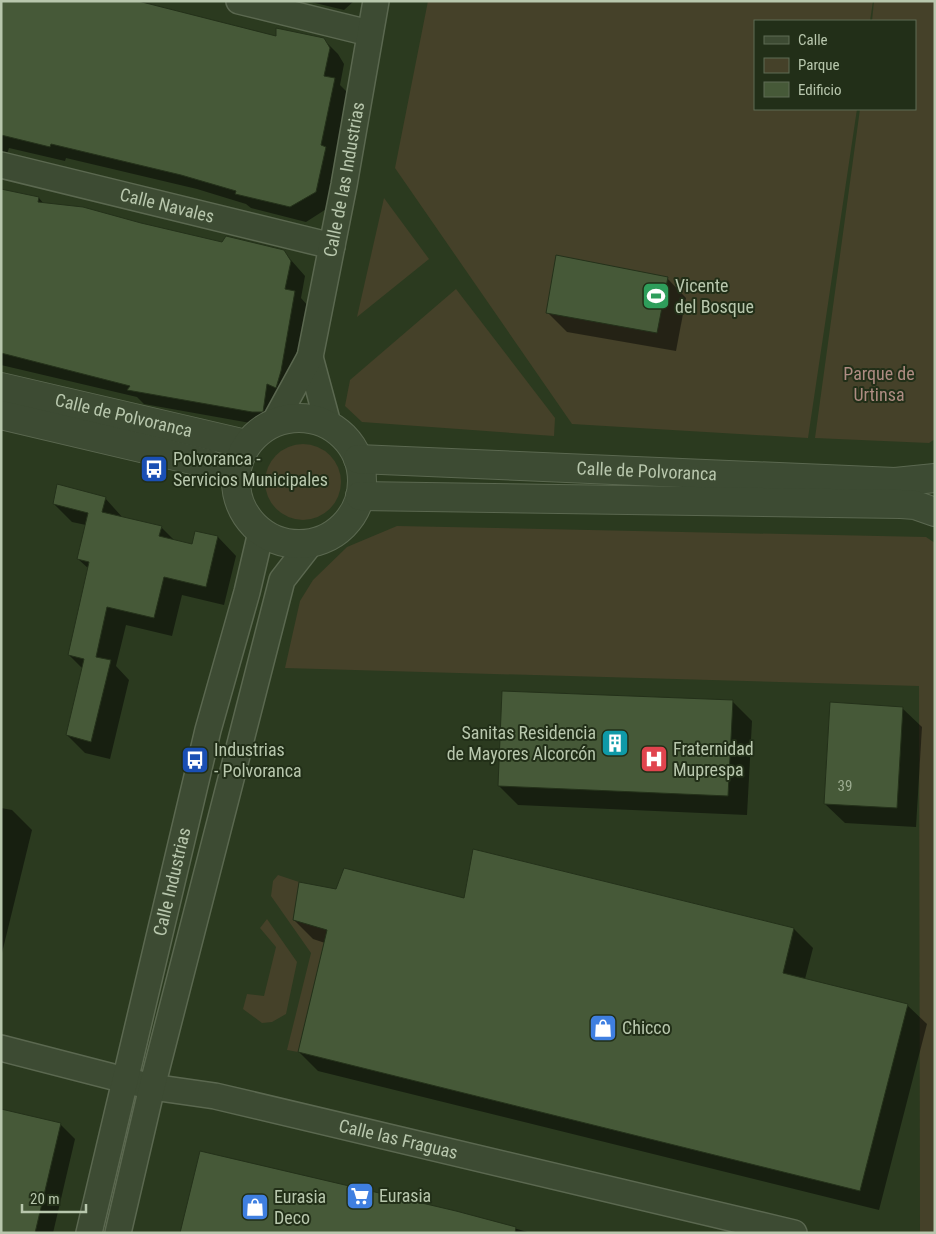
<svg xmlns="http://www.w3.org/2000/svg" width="936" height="1234" font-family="'Roboto Condensed',sans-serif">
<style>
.green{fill:#454129}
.shadow{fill:#0007}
.building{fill:#465938;stroke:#24311a}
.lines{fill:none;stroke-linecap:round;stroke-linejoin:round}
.minor-casing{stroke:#5b6850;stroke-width:28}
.tertiary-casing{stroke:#5b6850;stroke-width:30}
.minor{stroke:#3d4b33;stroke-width:25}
.tertiary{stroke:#3d4b33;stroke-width:28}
.labels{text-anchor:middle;stroke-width:4;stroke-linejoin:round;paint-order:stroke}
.number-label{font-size:15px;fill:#9cac90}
.street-label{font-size:18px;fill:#b8c7ad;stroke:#222f18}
.poi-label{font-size:18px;fill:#b8c7ad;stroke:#222f18;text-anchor:start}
.park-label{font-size:18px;fill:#ae8c82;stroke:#222f18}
</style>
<rect width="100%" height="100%" fill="#2b3a1f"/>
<g class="green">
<polygon points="428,1 873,1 870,21 755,21 755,109 857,109 808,438 572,424 395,168"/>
<polygon points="874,1 935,1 935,439 929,443 815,438 860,109 915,109 915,21 872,21"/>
<polygon points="384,198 429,259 357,317"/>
<polygon points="456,289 555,418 554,436 362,422 345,406 350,380"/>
<circle cx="303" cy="482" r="38"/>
<polygon points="397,526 926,537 935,543 935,1233 920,1233 919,686 285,668 300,601 313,580 347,547"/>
<polygon points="278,875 299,882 293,920 327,930 298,1052 287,1050 311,953 271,896 273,881"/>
<polygon points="267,919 297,962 286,1014 272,1022 262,1023 243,1009 247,994 264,996 276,947 260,928"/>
</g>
<g class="shadow">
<polygon points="1,1 277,38 323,39 338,54 344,64 340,85 349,94 335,158 340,163 331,206 306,222 251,208 246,204 197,189 66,158 65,161 9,148 7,154 1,152"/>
<polygon points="307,1 354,1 344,10"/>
<polygon points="12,193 39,198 44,204 222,244 283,251 305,276 301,298 309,307 291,402 267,426 144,404 137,397 1,365 1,196"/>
<polygon points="667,278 686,298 676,351 567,332 548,313"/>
<polygon points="105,498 123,518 161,527 175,541 193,545 218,537 236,556 224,605 182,595 172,636 126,625 116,666 129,680 110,759 85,753 67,735 83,669 69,655 89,569 78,559 86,525 72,522 54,504"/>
<polygon points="733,702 752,721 747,815 518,805 499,786"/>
<polygon points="902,708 922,727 916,827 845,823 825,804"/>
<polygon points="1,808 12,810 32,830 1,957"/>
<polygon points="336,890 794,929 813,948 805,979 907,1005 927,1024 879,1210 318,1071 299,1052 325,943 313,939 294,920"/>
<polygon points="60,1124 75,1139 53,1233 1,1233"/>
<polygon points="456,1212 531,1233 181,1233"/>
</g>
<g class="building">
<polygon points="1,1 138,1 276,36 276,28 324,38 330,48 324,76 335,78 321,145 326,147 316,192 290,207 235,194 236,191 181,175 51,144 50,147 1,135"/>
<polygon points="1,189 39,197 38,202 83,207 141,223 222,242 226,236 284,250 291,261 285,289 295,291 281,371 276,388 267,384 263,412 252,412 127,390 130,386 1,353"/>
<polygon points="556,255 668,277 657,333 546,313"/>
<polygon points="57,484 106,497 102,512 162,526 159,536 192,544 195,531 218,536 206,587 164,577 154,618 107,607 96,657 111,660 91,742 66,735 84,659 68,655 89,562 77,559 88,513 53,504"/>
<polygon points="502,691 733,700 728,796 498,786"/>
<polygon points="830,702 903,707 897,808 824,804"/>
<polygon points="473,849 794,928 783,973 908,1004 860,1191 298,1052 327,930 293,920 299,882 336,889 344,868 464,898"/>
<polygon points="1,1109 61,1123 35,1233 1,1233"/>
<polygon points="200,1151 456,1211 516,1227 515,1233 180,1233"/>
</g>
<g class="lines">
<g class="minor-casing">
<g id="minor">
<polyline points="239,1 369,33"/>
<path id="s1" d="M1,165l331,81"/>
<polyline points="310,357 328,424"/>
<path id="s2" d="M274,423l36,-66 34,-172 32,-184"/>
<path id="s3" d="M1,1048l151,39 63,9 579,137"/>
<path id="s4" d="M89,1233l119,-503 39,-138 14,-60"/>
<polyline points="118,1233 152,1087 282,580 310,544"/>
</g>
</g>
<g class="tertiary-casing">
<g id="tertiary">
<path id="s5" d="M1,387l245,57"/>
<polyline points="1,415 209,464 236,477"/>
<circle cx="299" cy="481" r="63"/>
<path id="s6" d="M358,459l537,23 40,-4"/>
<polyline points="360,496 901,504 915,505 935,512"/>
</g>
</g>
<use href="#minor" class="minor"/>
<use href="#tertiary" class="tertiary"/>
</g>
<defs>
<g id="stadium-square" transform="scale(1.4375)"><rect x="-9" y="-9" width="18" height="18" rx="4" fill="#2e9e5b" stroke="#222f18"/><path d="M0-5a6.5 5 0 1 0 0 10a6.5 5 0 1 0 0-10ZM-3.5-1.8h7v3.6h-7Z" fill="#fff"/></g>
<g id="bus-square" transform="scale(1.4375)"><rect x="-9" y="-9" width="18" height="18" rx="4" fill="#1a4fb4" stroke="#222f18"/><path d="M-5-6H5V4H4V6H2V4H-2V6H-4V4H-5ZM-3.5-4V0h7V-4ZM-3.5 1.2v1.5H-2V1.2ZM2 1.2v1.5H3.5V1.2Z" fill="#fff"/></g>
<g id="building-square" transform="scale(1.4375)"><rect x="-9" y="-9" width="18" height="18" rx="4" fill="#0f9aa8" stroke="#222f18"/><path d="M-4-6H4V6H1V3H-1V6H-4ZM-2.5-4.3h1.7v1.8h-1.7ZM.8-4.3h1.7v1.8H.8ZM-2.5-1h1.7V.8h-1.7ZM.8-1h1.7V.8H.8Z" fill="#fff"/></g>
<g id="hospital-square" transform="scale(1.4375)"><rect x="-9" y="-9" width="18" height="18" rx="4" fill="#e0444e" stroke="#222f18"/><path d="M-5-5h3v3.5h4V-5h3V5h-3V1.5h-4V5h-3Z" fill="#fff"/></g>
<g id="shop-square" transform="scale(1.4375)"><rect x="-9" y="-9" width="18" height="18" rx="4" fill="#3f7fe0" stroke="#222f18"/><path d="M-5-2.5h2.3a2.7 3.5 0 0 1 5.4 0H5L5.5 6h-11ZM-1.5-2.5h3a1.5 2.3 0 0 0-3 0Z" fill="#fff"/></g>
<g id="supermarket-square" transform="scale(1.4375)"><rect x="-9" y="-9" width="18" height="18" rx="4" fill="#3f7fe0" stroke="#222f18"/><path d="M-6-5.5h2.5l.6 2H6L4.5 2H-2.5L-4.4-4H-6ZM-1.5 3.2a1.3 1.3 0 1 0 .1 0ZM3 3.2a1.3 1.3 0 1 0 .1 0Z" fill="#fff"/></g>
</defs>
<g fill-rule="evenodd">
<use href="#stadium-square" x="656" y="296"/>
<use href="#bus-square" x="154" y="469"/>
<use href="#building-square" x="615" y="743"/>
<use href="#hospital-square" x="654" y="759"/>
<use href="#bus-square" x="195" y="760"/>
<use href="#shop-square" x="603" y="1028"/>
<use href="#supermarket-square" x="360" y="1196"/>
<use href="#shop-square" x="255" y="1207"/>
</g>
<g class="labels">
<g class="number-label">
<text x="845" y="791">39</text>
</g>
<g class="street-label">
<text dy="6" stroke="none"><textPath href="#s2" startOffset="256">Calle de las Industrias</textPath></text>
<text dy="6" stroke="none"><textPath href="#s1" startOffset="171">Calle Navales</textPath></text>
<text dy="6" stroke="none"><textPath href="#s5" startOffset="126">Calle de Polvoranca</textPath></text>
<text dy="6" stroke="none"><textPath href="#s6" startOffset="289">Calle de Polvoranca</textPath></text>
<text dy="6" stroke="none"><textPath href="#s4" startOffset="361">Calle Industrias</textPath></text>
<text dy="6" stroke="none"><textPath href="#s3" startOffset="408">Calle las Fraguas</textPath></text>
</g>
<g class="poi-label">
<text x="675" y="292">Vicente<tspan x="675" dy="21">del Bosque</tspan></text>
<text x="173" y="465">Polvoranca -<tspan x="173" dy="21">Servicios Municipales</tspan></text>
<text x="596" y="739" text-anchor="end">Sanitas Residencia<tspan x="596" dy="21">de Mayores Alcorcón</tspan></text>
<text x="673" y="755">Fraternidad<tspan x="673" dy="21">Muprespa</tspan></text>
<text x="214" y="756">Industrias<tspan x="214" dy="21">- Polvoranca</tspan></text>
<text x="622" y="1034">Chicco</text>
<text x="379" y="1202">Eurasia</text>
<text x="274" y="1203">Eurasia<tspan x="274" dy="21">Deco</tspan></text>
</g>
<g class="park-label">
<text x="879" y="380">Parque de<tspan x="879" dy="21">Urtinsa</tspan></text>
</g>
</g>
<rect width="936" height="1234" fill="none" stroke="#b8c7ad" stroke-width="5"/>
<rect x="754" y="20" width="162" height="90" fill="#222f18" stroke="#5e6c54"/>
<rect x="764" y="36" width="25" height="8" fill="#3d4b33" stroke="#5e6c54"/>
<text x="798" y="45" font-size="15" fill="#b8c7ad">Calle</text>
<rect x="764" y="58" width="25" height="15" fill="#454129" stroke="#5e6c54"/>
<text x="798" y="70" font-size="15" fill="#b8c7ad">Parque</text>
<rect x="764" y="82" width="25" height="15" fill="#465938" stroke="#5e6c54"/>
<text x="798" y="95" font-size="15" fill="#b8c7ad">Edificio</text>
<path d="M22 1204v8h64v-8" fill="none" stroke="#b8c7ad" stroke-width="2.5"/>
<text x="30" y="1204" font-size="15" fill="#b8c7ad" stroke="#222f18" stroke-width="4" paint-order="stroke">20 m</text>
</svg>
